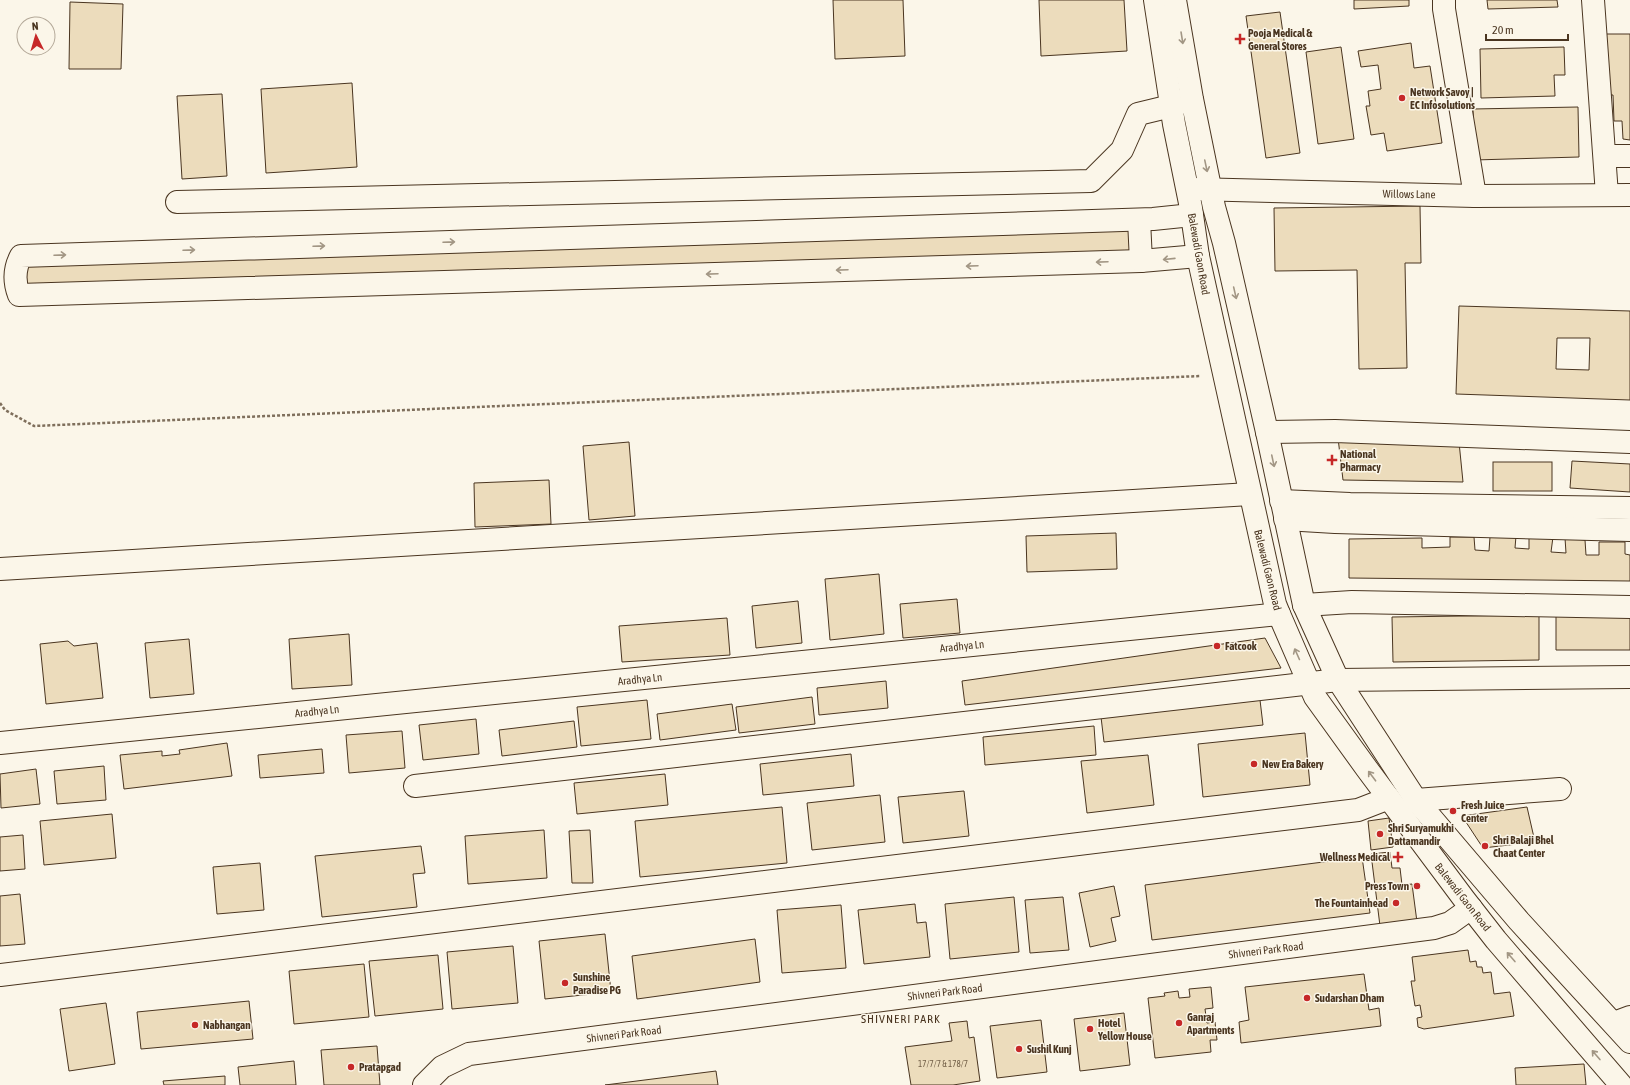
<svg xmlns="http://www.w3.org/2000/svg" width="1630" height="1085" font-family="'Asap Condensed',sans-serif">
<style>
.building{fill:#ecdcbc;stroke:#4a3520;fill-rule:evenodd}
.lines{fill:none;stroke-linecap:round;stroke-linejoin:round}
.minor-casing{stroke:#4a3520;stroke-width:24}
.major-casing{stroke:#4a3520;stroke-width:24}
.path{stroke:#7f6f5c;stroke-width:2.5;stroke-dasharray:3 2;stroke-linecap:butt}
.minor{stroke:#fbf6e9;stroke-width:22}
.major{stroke:#fbf6e9;stroke-width:22}
.oneway{stroke:#a29684}
.poi-dot{fill:#c62828;stroke:#fbf6e9;stroke-width:1.5}
.labels{text-anchor:middle;stroke-width:3;stroke-linejoin:round;paint-order:stroke}
.number-label{font-size:9px;fill:#725f47}
.poi-label{font-size:11px;font-weight:bold;fill:#4a3520;stroke:#fbf6e9;text-anchor:start}
.street-label{font-size:11px;fill:#4a3520;stroke:#fbf6e9}
.neighbourhood-label{font-size:12px;letter-spacing:1px;fill:#4a3520;stroke:#fbf6e9}
</style>
<rect width="100%" height="100%" fill="#fbf6e9"/>
<g class="building">
<polygon points="833,0 903,0 905,56 835,59"/>
<polygon points="1039,0 1124,0 1127,51 1041,56"/>
<polygon points="1354,0 1409,0 1409,6 1354,9"/>
<polygon points="1487,0 1557,0 1558,7 1488,9"/>
<polygon points="70,2 123,4 121,69 69,69"/>
<polygon points="1280,12 1300,153 1266,158 1246,16"/>
<polygon points="1602,34 1630,34 1630,140 1623,139 1622,121 1614,121 1613,95 1608,95"/>
<polygon points="1411,43 1414,68 1430,66 1442,143 1387,151 1384,133 1371,135 1366,106 1370,106 1368,91 1381,89 1378,65 1361,67 1358,51"/>
<polygon points="1341,47 1354,139 1318,144 1306,52"/>
<polygon points="1564,47 1565,75 1554,75 1555,96 1481,98 1480,49"/>
<polygon points="352,83 357,167 266,173 261,89"/>
<polygon points="222,94 227,176 182,179 177,96"/>
<polygon points="1578,107 1579,157 1474,160 1473,109"/>
<polygon points="1420,206 1421,263 1405,263 1407,368 1359,369 1357,270 1275,271 1274,208"/>
<polygon points="1130,226 1130,252 22,288 22,262"/>
<path d="M1459,306l171,5v89l-174,-6zM1557,338h33l-1,32 -33,-1z"/>
<polygon points="1338,438 1459,442 1463,482 1343,480"/>
<polygon points="629,442 635,516 589,520 583,446"/>
<polygon points="1572,461 1630,464 1630,492 1570,488"/>
<rect x="1493" y="462" width="59" height="29"/>
<polygon points="549,480 551,524 475,527 474,483"/>
<polygon points="1116,533 1117,569 1027,572 1026,536"/>
<polygon points="1516,536 1515,548 1529,549 1529,536 1553,537 1551,552 1566,553 1565,538 1585,540 1586,555 1599,555 1599,542 1625,542 1625,554 1630,555 1630,581 1349,578 1349,539 1422,538 1422,548 1450,547 1450,537 1474,537 1475,550 1489,551 1490,537"/>
<polygon points="879,574 884,634 830,640 825,579"/>
<polygon points="957,599 960,633 903,638 900,604"/>
<polygon points="798,601 802,643 756,648 752,606"/>
<polygon points="1556,611 1630,612 1630,650 1556,650"/>
<polygon points="1539,615 1539,660 1393,662 1392,617"/>
<polygon points="727,618 730,655 622,662 619,626"/>
<polygon points="349,634 352,685 292,689 289,639"/>
<polygon points="1265,638 1281,668 965,705 962,681"/>
<polygon points="189,639 194,694 150,698 145,643"/>
<polygon points="68,641 74,646 97,643 103,698 46,704 40,644"/>
<polygon points="886,681 888,708 819,715 817,688"/>
<polygon points="812,697 815,724 739,733 736,707"/>
<polygon points="647,700 651,739 581,746 577,707"/>
<polygon points="1260,700 1263,725 1104,742 1101,717"/>
<polygon points="732,704 736,730 660,740 657,714"/>
<polygon points="476,719 479,754 423,760 419,725"/>
<polygon points="574,721 577,747 502,756 499,730"/>
<polygon points="1094,726 1096,755 985,765 983,737"/>
<polygon points="402,731 405,768 349,773 346,735"/>
<polygon points="1305,733 1310,785 1203,797 1198,744"/>
<polygon points="227,743 232,776 124,789 120,755 162,751 162,756 180,754 179,750"/>
<polygon points="322,749 324,773 260,778 258,755"/>
<polygon points="851,754 854,786 763,795 760,764"/>
<polygon points="1148,755 1154,805 1087,813 1081,761"/>
<polygon points="104,766 106,800 57,804 54,771"/>
<polygon points="36,769 40,804 1,808 0,774"/>
<polygon points="665,774 668,805 577,814 574,783"/>
<polygon points="964,791 969,836 903,843 898,797"/>
<polygon points="880,795 885,842 812,850 807,803"/>
<polygon points="782,807 787,863 640,877 635,821"/>
<polygon points="1527,807 1535,842 1483,848 1462,816"/>
<polygon points="112,814 116,858 44,865 40,821"/>
<polygon points="1389,818 1393,847 1371,850 1368,821"/>
<polygon points="544,830 547,878 468,884 465,836"/>
<polygon points="590,830 593,883 572,883 569,831"/>
<polygon points="23,835 25,869 0,871 0,837"/>
<polygon points="421,846 425,873 413,874 417,907 322,917 315,856"/>
<polygon points="1390,852 1392,868 1400,868 1402,885 1412,884 1417,922 1380,926 1371,854"/>
<polygon points="1362,857 1370,913 1152,940 1145,885"/>
<polygon points="260,863 264,910 217,914 213,867"/>
<polygon points="1114,886 1120,916 1111,918 1116,941 1090,947 1079,893"/>
<polygon points="20,894 25,944 0,946 0,896"/>
<polygon points="1014,897 1019,952 950,959 945,904"/>
<polygon points="1063,897 1069,950 1030,953 1025,900"/>
<polygon points="915,904 917,923 926,922 930,957 864,964 858,910"/>
<polygon points="841,905 846,968 782,973 777,910"/>
<polygon points="605,934 611,992 545,999 539,941"/>
<polygon points="755,939 760,982 637,999 632,956"/>
<polygon points="513,946 518,1003 452,1009 447,952"/>
<polygon points="1468,950 1470,962 1476,961 1477,967 1482,967 1483,973 1491,972 1494,994 1510,992 1514,1016 1424,1029 1418,1027 1417,1018 1422,1017 1420,1005 1415,1006 1411,981 1415,981 1412,957"/>
<polygon points="438,955 443,1009 375,1016 369,961"/>
<polygon points="364,964 369,1017 294,1024 289,971"/>
<polygon points="1364,974 1369,1010 1379,1008 1381,1026 1241,1043 1239,1022 1249,1020 1245,987"/>
<polygon points="1211,987 1213,1008 1205,1009 1207,1023 1215,1022 1217,1040 1210,1040 1211,1052 1155,1058 1148,998 1165,996 1164,993 1178,991 1179,998 1190,997 1189,989"/>
<polygon points="249,1001 253,1039 141,1049 137,1012"/>
<polygon points="106,1003 115,1064 69,1071 60,1009"/>
<polygon points="1124,1013 1130,1065 1080,1071 1074,1019"/>
<polygon points="1041,1020 1047,1072 997,1078 990,1026"/>
<polygon points="967,1021 969,1038 974,1037 980,1081 953,1085 911,1085 905,1047 952,1041 949,1023"/>
<polygon points="377,1046 380,1085 324,1085 321,1050"/>
<polygon points="294,1061 296,1085 240,1085 238,1067"/>
<polygon points="1584,1064 1586,1085 1516,1085 1515,1068"/>
<polygon points="716,1071 718,1085 605,1085"/>
<polygon points="225,1076 225,1085 164,1085 163,1081"/>
</g>
<g class="lines">
<g class="minor-casing">
<g id="minor">
<polyline points="1444,0 1444,9 1475,196"/>
<polyline points="1593,0 1607,195"/>
<polyline points="1605,156 1630,156"/>
<polyline points="1193,189 1475,196 1630,195"/>
<polyline points="177,202 1091,181 1122,150 1138,114 1171,106 1189,100"/>
<path d="M1192,215l-39,4 -1132,37c-7,13 -7,26 -2,39l1122,-34 57,-5"/>
<polyline points="1139,220 1141,261"/>
<polyline points="1267,432 1335,431 1630,442"/>
<polyline points="1281,501 1350,504 1630,508"/>
<polyline points="1285,519 1335,522 1630,530"/>
<polyline points="0,569 1250,494"/>
<polyline points="1304,605 1352,602 1630,607"/>
<polyline points="0,743 1279,614"/>
<polyline points="415,786 1338,680 1630,677"/>
<polyline points="1416,800 1560,789"/>
<polyline points="0,975 1358,810 1389,798"/>
<polyline points="1614,1023 1630,1017"/>
<polyline points="424,1085 442,1067 469,1054 1434,928 1450,923 1471,908"/>
</g>
</g>
<g class="major-casing">
<g id="major">
<polyline points="1155,0 1174,124 1191,208 1198,256 1275,604 1279,614 1315,697 1367,769 1464,899 1496,940 1621,1085"/>
<polyline points="1175,0 1192,99 1214,207 1224,243 1267,432 1304,605 1338,680 1416,800 1519,921 1630,1042"/>
</g>
</g>
<polyline class="path" points="0,403 5,410 34,426 1200,376"/>
<use href="#minor" class="minor"/>
<use href="#major" class="major"/>
</g>
<defs><path id="oneway-shaft" d="M-6 0H5M1.5-3L5.5 0L1.5 3" fill="none" stroke-width="1.6" stroke-linecap="round" stroke-linejoin="round"/></defs>
<g class="oneway">
<use href="#oneway-shaft" transform="translate(1182 38) rotate(81)"/>
<use href="#oneway-shaft" transform="translate(1206 166) rotate(78)"/>
<use href="#oneway-shaft" transform="translate(449 242) rotate(-2)"/>
<use href="#oneway-shaft" transform="translate(319 246) rotate(-2)"/>
<use href="#oneway-shaft" transform="translate(189 250) rotate(-2)"/>
<use href="#oneway-shaft" transform="translate(60 255) rotate(-2)"/>
<use href="#oneway-shaft" transform="translate(1169 259) rotate(174)"/>
<use href="#oneway-shaft" transform="translate(1102 262) rotate(178)"/>
<use href="#oneway-shaft" transform="translate(972 266) rotate(178)"/>
<use href="#oneway-shaft" transform="translate(842 270) rotate(178)"/>
<use href="#oneway-shaft" transform="translate(712 274) rotate(178)"/>
<use href="#oneway-shaft" transform="translate(1235 293) rotate(77)"/>
<use href="#oneway-shaft" transform="translate(1273 461) rotate(78)"/>
<use href="#oneway-shaft" transform="translate(1297 654) rotate(-114)"/>
<use href="#oneway-shaft" transform="translate(1372 776) rotate(-127)"/>
<use href="#oneway-shaft" transform="translate(1511 957) rotate(-131)"/>
<use href="#oneway-shaft" transform="translate(1596 1055) rotate(-131)"/>
</g>
<g class="poi-dot">
<path d="M1238 33h4v4h4v4h-4v4h-4v-4h-4v-4h4z"/>
<circle cx="1402" cy="98" r="4"/>
<path d="M1330 454h4v4h4v4h-4v4h-4v-4h-4v-4h4z"/>
<circle cx="1217" cy="646" r="4"/>
<circle cx="1254" cy="764" r="4"/>
<circle cx="1453" cy="811" r="4"/>
<circle cx="1380" cy="834" r="4"/>
<circle cx="1485" cy="846" r="4"/>
<path d="M1396 851h4v4h4v4h-4v4h-4v-4h-4v-4h4z"/>
<circle cx="1417" cy="886" r="4"/>
<circle cx="1396" cy="903" r="4"/>
<circle cx="565" cy="983" r="4"/>
<circle cx="1307" cy="998" r="4"/>
<circle cx="1179" cy="1023" r="4"/>
<circle cx="195" cy="1025" r="4"/>
<circle cx="1090" cy="1029" r="4"/>
<circle cx="1019" cy="1049" r="4"/>
<circle cx="351" cy="1067" r="4"/>
</g>
<g class="labels">
<g class="number-label">
<text x="943" y="1067">17/7/7 &amp; 178/7</text>
</g>
<g class="poi-label">
<text x="1248" y="37">Pooja Medical &amp;<tspan x="1248" dy="13">General Stores</tspan></text>
<text x="1410" y="96">Network Savoy |<tspan x="1410" dy="13">EC Infosolutions</tspan></text>
<text x="1340" y="458">National<tspan x="1340" dy="13">Pharmacy</tspan></text>
<text x="1225" y="650">Fatcook</text>
<text x="1262" y="768">New Era Bakery</text>
<text x="1461" y="809">Fresh Juice<tspan x="1461" dy="13">Center</tspan></text>
<text x="1388" y="832">Shri Suryamukhi<tspan x="1388" dy="13">Dattamandir</tspan></text>
<text x="1493" y="844">Shri Balaji Bhel<tspan x="1493" dy="13">Chaat Center</tspan></text>
<text x="1390" y="861" text-anchor="end">Wellness Medical</text>
<text x="1409" y="890" text-anchor="end">Press Town</text>
<text x="1388" y="907" text-anchor="end">The Fountainhead</text>
<text x="573" y="981">Sunshine<tspan x="573" dy="13">Paradise PG</tspan></text>
<text x="1315" y="1002">Sudarshan Dham</text>
<text x="1187" y="1021">Ganraj<tspan x="1187" dy="13">Apartments</tspan></text>
<text x="1098" y="1027">Hotel<tspan x="1098" dy="13">Yellow House</tspan></text>
<text x="203" y="1029">Nabhangan</text>
<text x="1027" y="1053">Sushil Kunj</text>
<text x="359" y="1071">Pratapgad</text>
</g>
<g class="street-label">
<text transform="translate(1409 194) rotate(1)" y="4">Willows Lane</text>
<text transform="translate(1199 254) rotate(80)" y="4">Balewadi Gaon Road</text>
<text transform="translate(1268 570) rotate(76)" y="4">Balewadi Gaon Road</text>
<text transform="translate(962 646) rotate(-6)" y="4">Aradhya Ln</text>
<text transform="translate(640 679) rotate(-6)" y="4">Aradhya Ln</text>
<text transform="translate(317 711) rotate(-6)" y="4">Aradhya Ln</text>
<text transform="translate(1463 897) rotate(52)" y="4">Balewadi Gaon Road</text>
<text transform="translate(1266 950) rotate(-7)" y="4">Shivneri Park Road</text>
<text transform="translate(945 992) rotate(-7)" y="4">Shivneri Park Road</text>
<text transform="translate(624 1034) rotate(-7)" y="4">Shivneri Park Road</text>
</g>
<g class="neighbourhood-label">
<text x="901" y="1023">SHIVNERI PARK</text>
</g>
</g>
<g transform="translate(36 36) rotate(355)"><circle r="19" fill="#fbf6e9" stroke="#b4a999"/>
<path d="M0-3L7 15L0 10L-7 15Z" fill="#c62828"/>
<text y="-6" font-size="11" font-weight="bold" text-anchor="middle" fill="#4a3520">N</text>
</g>
<path d="M1486 34v6h82v-6" fill="none" stroke="#4a3520" stroke-width="2"/>
<text x="1492" y="34" font-size="12" fill="#4a3520" stroke="#fbf6e9" stroke-width="3" paint-order="stroke">20 m</text>
</svg>
